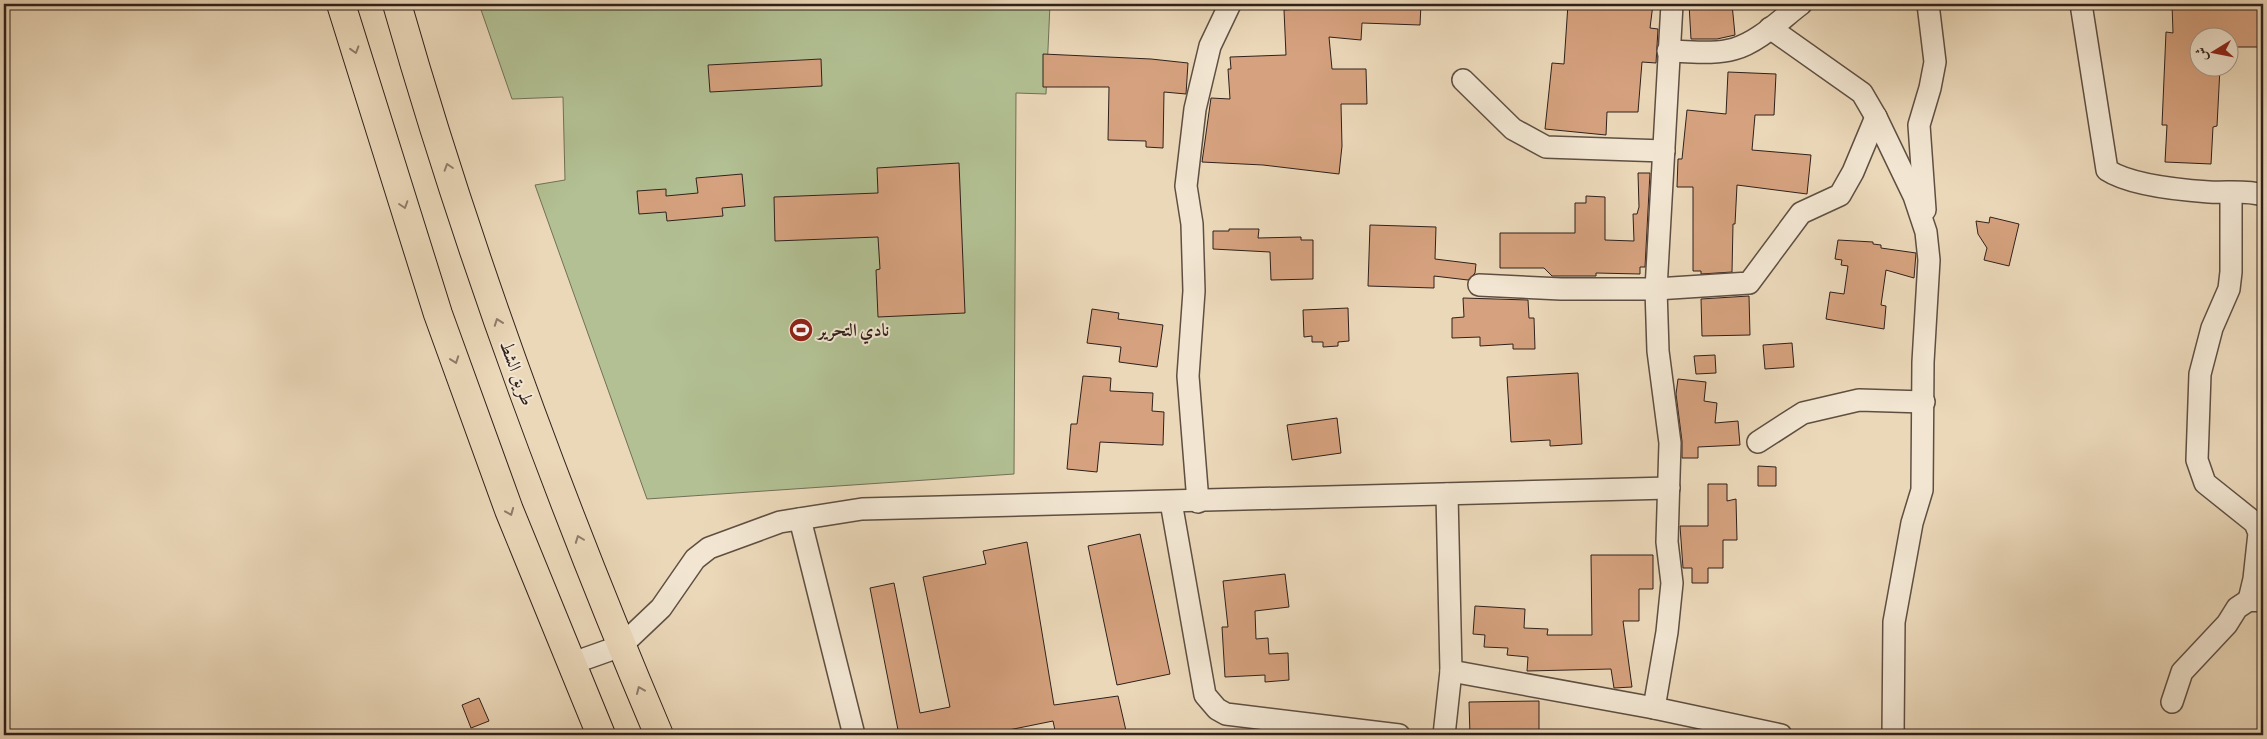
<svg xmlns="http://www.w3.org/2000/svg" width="2267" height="739" font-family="'Libre Bodoni',Amiri,serif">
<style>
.green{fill:#b2c093;stroke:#717057}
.building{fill:#d5a17e;stroke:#30211b}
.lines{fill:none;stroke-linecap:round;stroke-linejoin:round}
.minor-casing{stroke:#5f4f42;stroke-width:24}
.highway-casing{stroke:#30211b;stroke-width:30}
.minor{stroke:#f2e6d2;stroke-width:21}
.highway{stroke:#ebd8b9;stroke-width:28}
.oneway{stroke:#8e7c6a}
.labels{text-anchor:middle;stroke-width:4;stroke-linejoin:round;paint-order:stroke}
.poi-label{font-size:18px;font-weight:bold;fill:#30211b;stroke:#f2e6d2;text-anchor:start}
.street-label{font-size:18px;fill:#30211b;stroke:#f2e6d2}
</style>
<rect width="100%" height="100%" fill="#ebd8b9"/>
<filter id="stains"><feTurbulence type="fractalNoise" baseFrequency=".004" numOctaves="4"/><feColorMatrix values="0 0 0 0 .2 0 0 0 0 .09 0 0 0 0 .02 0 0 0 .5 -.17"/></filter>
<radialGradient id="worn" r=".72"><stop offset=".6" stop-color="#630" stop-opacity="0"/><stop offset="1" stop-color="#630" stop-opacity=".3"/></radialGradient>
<polygon class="green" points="479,4 1050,4 1046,94 1016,93 1014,474 647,499 535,185 565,180 563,97 512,99"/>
<g class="building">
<polygon points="1340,4 1421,4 1420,25 1362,23 1361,40 1329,37 1332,69 1366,69 1367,104 1341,104 1342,146 1339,174 1263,165 1202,162 1211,98 1230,99 1228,69 1231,69 1230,57 1286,55 1284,10 1340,6"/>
<polygon points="1568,4 1653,4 1650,28 1658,29 1656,63 1642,62 1638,112 1607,112 1606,135 1545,129 1552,63 1564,64"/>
<polygon points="1689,4 1732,4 1735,35 1717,39 1691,39"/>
<polygon points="2172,4 2263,4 2263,47 2230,47 2230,38 2200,38 2200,68 2220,68 2217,126 2213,127 2211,164 2165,162 2167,125 2162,125 2166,32 2173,33"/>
<polygon points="1043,54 1151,59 1188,63 1186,94 1164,92 1163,148 1146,147 1146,141 1108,140 1109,87 1043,87"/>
<polygon points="821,59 822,86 710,92 708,65"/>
<polygon points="1728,72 1776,74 1774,115 1755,115 1752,150 1811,155 1807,194 1737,185 1735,224 1733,224 1732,272 1701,274 1701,271 1693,271 1693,187 1677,187 1678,159 1682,159 1687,110 1726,114"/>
<polygon points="959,163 965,313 878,317 876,270 880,269 878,237 775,241 774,197 878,193 877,168"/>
<polygon points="1638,173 1650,173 1645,267 1640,267 1640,274 1596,273 1596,276 1552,276 1544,268 1500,268 1500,233 1575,233 1575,203 1586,203 1586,196 1605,197 1605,240 1634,241 1633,214 1637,214 1639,207"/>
<polygon points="742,174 745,206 722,208 723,216 667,221 666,212 639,214 637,191 666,189 666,196 698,193 696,178"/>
<polygon points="1990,217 2019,224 2009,266 1984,260 1987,248 1978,234 1976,221 1989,223"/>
<polygon points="1370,225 1436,227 1435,259 1476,264 1475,273 1468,280 1434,276 1434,288 1368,286"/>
<polygon points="1229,229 1259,229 1258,238 1301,237 1301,240 1313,240 1313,279 1271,280 1270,252 1213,249 1213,231 1229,231"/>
<polygon points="1838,240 1873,242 1873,244 1881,245 1881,248 1916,253 1914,278 1886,270 1881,305 1886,306 1884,329 1826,319 1830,292 1844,294 1848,266 1841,265 1842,260 1835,259"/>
<polygon points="1749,296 1750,335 1702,336 1701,299"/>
<polygon points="1463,298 1528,300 1529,318 1534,318 1535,349 1513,349 1513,344 1480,346 1480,337 1452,338 1452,318 1464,317"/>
<polygon points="1348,308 1349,341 1338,342 1338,346 1323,347 1323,342 1312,342 1312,336 1304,337 1303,310"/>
<polygon points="1092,309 1119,313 1118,319 1163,325 1157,367 1119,362 1121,347 1087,343"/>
<polygon points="1792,343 1794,367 1765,369 1763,345"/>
<polygon points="1715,355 1716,373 1696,374 1694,356"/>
<polygon points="1578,373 1582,444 1550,446 1550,440 1511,442 1507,377"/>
<polygon points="1083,376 1111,378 1110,391 1153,393 1152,411 1164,412 1163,445 1100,442 1097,472 1067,469 1071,424 1077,424"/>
<polygon points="1678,379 1706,382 1704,401 1717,403 1715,423 1738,421 1740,445 1698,447 1698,458 1682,458 1682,441 1676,394"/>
<polygon points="1337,418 1341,453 1292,460 1287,425"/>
<polygon points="1758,466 1776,467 1776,486 1758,486"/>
<polygon points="1708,484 1727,484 1727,501 1736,499 1737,540 1723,540 1723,568 1708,568 1708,583 1692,583 1692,568 1683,568 1680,526 1708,526"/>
<polygon points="1140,534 1170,674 1117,685 1088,546"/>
<polygon points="1027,542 1054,705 1118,696 1127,735 1056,735 1053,721 994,733 995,735 899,735 870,588 894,583 920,713 950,707 923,577 986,564 983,551"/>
<polygon points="1591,555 1653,555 1653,589 1639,589 1639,621 1623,621 1632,687 1614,688 1611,669 1527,671 1528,657 1507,655 1508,648 1484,647 1485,635 1473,634 1475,606 1525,609 1524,628 1548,629 1547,635 1592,635"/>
<polygon points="1285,574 1289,607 1255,611 1256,639 1268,638 1269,654 1288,653 1289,680 1265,682 1265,675 1225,677 1222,627 1228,627 1223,581"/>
<polygon points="479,698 489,721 471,728 462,705"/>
<polygon points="1539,701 1539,734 1470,735 1469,702"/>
</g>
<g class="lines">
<g class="minor-casing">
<g id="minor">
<path d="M2081,4l26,166c23,15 73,20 102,22 18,1 37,-2 54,3"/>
<polyline points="1770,28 1862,93 1876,117 1914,196 1926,232 1929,260 1923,362 1922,490 1912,523 1894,622 1893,735"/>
<path d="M1668,51c22,0 45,4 66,-2 25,-7 47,-30 67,-45"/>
<polyline points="1463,80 1513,129 1546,147 1664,151"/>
<polyline points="2231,193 2231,272 2229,289 2212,328 2200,374 2197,460 2205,483 2255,523 2259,533 2254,579 2249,600"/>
<polyline points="1925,210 1919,125 1930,88 1935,62 1928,4"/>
<polyline points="1479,285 1561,289 1656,289 1749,283 1801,213 1840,195 1853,172 1876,117"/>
<polyline points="1758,442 1803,413 1859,400 1924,402"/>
<polyline points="1171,502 1205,695 1217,709 1226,714 1399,735"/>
<polyline points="1198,502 1188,376 1194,291 1192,224 1186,186 1195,109 1210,46 1230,4"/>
<polyline points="800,519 854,735"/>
<polyline points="573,663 621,646 661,608 695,559 709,548 780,522 862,509 1669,488"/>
<polyline points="1451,671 1654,708 1781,735"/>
<polyline points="2172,702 2182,672 2227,624 2237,608 2249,600 2263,601"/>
<polyline points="1654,708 1667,632 1672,583 1667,542 1670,443 1658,351 1656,289 1672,4"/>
<polyline points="1444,735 1451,671 1447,494"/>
</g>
</g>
<g class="highway-casing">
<g id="highway">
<polyline points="341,4 438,314 509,510 601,735"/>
<path d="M397,4c71,249 161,493 262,731"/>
</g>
</g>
<use href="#minor" class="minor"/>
<use href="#highway" class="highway"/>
</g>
<defs><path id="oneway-chevron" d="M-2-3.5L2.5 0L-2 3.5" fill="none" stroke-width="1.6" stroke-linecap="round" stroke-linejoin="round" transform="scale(1.25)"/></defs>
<g class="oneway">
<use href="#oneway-chevron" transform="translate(355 50) rotate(73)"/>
<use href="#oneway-chevron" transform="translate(448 167) rotate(-108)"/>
<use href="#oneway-chevron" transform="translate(404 205) rotate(72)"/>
<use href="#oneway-chevron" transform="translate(498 322) rotate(-110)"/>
<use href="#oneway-chevron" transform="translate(455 360) rotate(70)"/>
<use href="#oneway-chevron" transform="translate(510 512) rotate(68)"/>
<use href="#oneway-chevron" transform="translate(579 539) rotate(-111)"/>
<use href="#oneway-chevron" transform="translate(640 690) rotate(-113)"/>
</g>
<defs>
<g id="stadium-disc" transform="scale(1.25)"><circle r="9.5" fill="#8f2418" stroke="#f2e6d2"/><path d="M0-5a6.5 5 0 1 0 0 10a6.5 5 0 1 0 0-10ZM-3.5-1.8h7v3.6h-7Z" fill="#fff"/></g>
</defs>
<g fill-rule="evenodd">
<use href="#stadium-disc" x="801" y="330"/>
</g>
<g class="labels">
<g class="poi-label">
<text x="818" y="336">نادي التحرير</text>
</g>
<g class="street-label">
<text transform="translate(517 373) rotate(70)" y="6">طريق الشط</text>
</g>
</g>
<rect width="2267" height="739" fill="none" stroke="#ebd8b9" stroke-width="20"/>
<rect x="5" y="5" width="2257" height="729" fill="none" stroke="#30211b" stroke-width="2.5"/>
<rect x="10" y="10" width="2247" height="719" fill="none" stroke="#30211b"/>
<g transform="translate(2214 52) rotate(260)"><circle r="24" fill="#f2e6d2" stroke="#a49789"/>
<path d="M0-4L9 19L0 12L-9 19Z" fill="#8f2418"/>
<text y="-8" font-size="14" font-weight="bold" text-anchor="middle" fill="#30211b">ش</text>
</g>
<rect width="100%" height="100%" filter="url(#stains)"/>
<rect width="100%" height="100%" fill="url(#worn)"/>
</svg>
